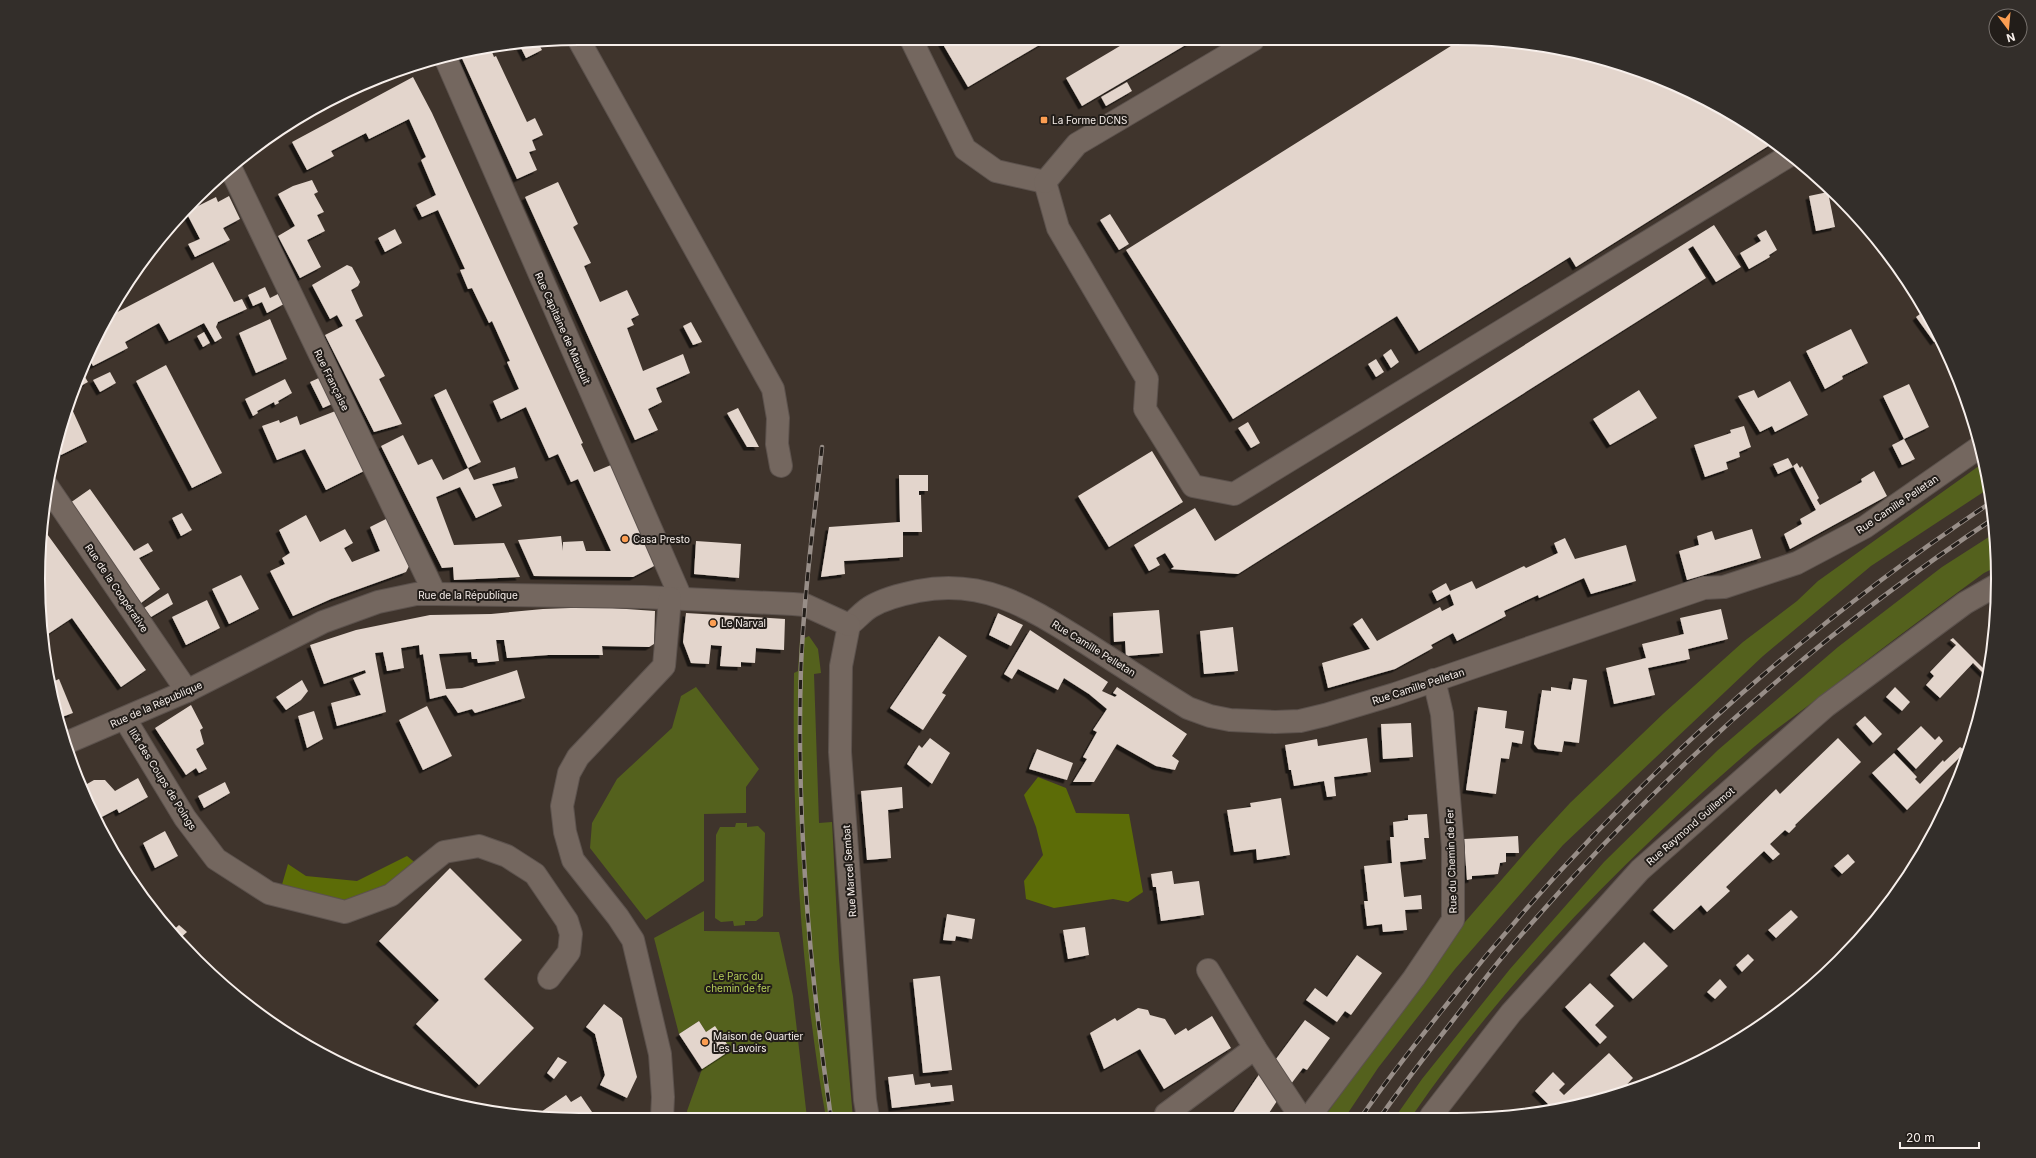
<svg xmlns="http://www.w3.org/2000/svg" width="2036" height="1158" font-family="Inter,sans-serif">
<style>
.green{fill:#54611d}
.forest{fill:#5c6c07}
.building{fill:#e3d5cc;filter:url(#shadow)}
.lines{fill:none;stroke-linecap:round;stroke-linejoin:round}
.minor-casing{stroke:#5c524d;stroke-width:24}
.minor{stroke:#74675f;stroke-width:22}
.rail-casing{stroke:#988e88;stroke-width:4.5}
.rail{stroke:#221d19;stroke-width:3;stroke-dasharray:9;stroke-linecap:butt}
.poi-dot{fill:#fc9e52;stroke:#221d19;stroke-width:1.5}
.labels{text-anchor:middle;stroke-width:4;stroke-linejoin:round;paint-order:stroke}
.poi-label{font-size:10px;fill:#f7efeb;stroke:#221d19;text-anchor:start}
.street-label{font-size:10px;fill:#f7efeb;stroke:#221d19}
.park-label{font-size:10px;fill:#b6ce59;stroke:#221d19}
.rim{fill:none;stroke:#f7efeb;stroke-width:2}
</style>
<defs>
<filter id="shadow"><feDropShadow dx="-3.5" dy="3.5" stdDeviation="0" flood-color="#0009"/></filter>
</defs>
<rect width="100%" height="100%" fill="#3f342c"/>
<g class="green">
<polygon points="1983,463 1988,489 1871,566 1763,656 1563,845 1455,969 1378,1068 1346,1116 1325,1116 1465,922 1536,840 1570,803 1664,713 1743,642 1797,601 1818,581"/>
<path d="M1995,533l2,11 -1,23 -12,6c-59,43 -118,87 -175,132 -21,16 -43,31 -63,49 -123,106 -241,227 -334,362h-16l26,-37 88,-110 94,-107 114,-112 120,-103 104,-80z"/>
<path d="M809,636l9,13 3,24 -7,1 5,149 13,-1 7,137 14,159h-27c-26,-146 -34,-297 -32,-445l4,-2 2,-31z"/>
<polygon points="696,687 759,769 746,787 746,813 704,814 704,881 646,920 590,848 592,823 617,779 672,728 681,696"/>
<polygon points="736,823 747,823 747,827 758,826 765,833 763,916 756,921 745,921 745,925 734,926 733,921 721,922 715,918 716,835 720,827 735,827"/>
<polygon points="704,911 704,931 779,932 793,996 807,1118 737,1118 726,1115 689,1118 687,1111 702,1069 730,1049 706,1032 699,1021 679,1034 654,938"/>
</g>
<g class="forest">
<polygon points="1038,777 1066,788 1076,813 1129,814 1143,892 1128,902 1113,899 1054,908 1026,899 1024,881 1043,855 1036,827 1024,795"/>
<polygon points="407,856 418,865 394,881 348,902 281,888 288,864 306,876 357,881"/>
</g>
<g class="building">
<polygon points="1462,39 1492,39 1597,56 1728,111 1773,143 1576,267 1570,257 1419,351 1397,316 1233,419 1126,250"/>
<polygon points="1130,40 1194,40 1082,106 1066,78"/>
<polygon points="941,41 1046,41 968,87"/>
<polygon points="523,43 538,43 542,50 526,58 519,44"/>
<polygon points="490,47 494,57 496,56 527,122 535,118 543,135 532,140 536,150 529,152 537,170 517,179 460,54"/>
<polygon points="413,77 432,113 583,443 581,444 594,472 611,465 656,565 633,577 534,576 518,540 561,536 563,551 563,542 583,541 586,551 611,551 578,479 571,482 558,454 549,458 526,407 501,419 493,401 519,389 507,362 510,361 492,321 489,323 472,288 468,289 460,270 465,269 438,210 422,217 416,205 436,195 421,160 426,157 409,119 369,139 366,133 331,151 334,156 307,170 292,142"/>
<polygon points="1127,82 1132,91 1106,106 1101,97"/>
<polygon points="312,180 318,192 314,194 324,212 317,215 325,231 307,240 321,267 300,278 278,236 295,226 278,194 293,186"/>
<polygon points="558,182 578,224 573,227 591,263 584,266 600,302 627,290 639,315 631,319 634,325 627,328 643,371 683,354 690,373 656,388 662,402 648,409 658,430 635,440 525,197"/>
<polygon points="1828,192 1835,227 1816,231 1809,196"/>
<polygon points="229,196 240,219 223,228 230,240 195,257 188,244 200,239 186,212 216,197 218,202"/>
<polygon points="1110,214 1129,244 1119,250 1100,220"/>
<polygon points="1714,225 1741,267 1716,282 1693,246 1688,249 1706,278 1238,574 1171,569 1174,567 1165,553 1156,558 1160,565 1149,571 1134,545 1195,508 1215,541"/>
<polygon points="395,229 402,243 385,252 378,238"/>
<polygon points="1766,230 1777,250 1769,255 1770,257 1749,269 1740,253 1761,241 1757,235"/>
<polygon points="213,262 234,302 242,299 247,309 218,322 216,327 222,338 215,342 204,323 169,341 159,323 125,342 128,348 93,366 88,356 94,340 106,318"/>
<polygon points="347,265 352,267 360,282 358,286 351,290 363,316 355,320 385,376 379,379 402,424 374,432 325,335 343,326 337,315 330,319 312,285"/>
<polygon points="265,287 270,298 278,294 284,304 267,313 262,302 253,306 248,295"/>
<polygon points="1924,311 1940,337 1934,342 1916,317"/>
<polygon points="270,319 287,359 256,373 239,333"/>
<polygon points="691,322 702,342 693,345 683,326"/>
<polygon points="1851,329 1868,363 1842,376 1843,379 1825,389 1806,351"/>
<polygon points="204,332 210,343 203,347 197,336"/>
<polygon points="1391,349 1399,362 1391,368 1383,355"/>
<polygon points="1376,359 1384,372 1376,377 1368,364"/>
<polygon points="166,365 222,473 192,488 136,381"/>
<polygon points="82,372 88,382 77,388 76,387"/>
<polygon points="110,372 116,383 100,392 93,380"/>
<polygon points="321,377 334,403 323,408 310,382"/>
<polygon points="285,379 292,393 278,401 279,403 275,405 274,402 257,411 258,413 253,416 245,399"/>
<polygon points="1790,381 1808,415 1775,432 1772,426 1760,432 1738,396 1754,390 1758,398"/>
<polygon points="1909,384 1929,427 1904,439 1915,459 1902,465 1892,445 1904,439 1883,396"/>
<polygon points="446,389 481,462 468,468 434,395"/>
<polygon points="1639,390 1657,418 1610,445 1593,419"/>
<polygon points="71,407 87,442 61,455 56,443 56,439 68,408"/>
<polygon points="738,408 759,447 747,447 727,413"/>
<polygon points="338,410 366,470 326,490 305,449 277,460 262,426 279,420 280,423 297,416 300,425"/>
<polygon points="1248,422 1260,443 1251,448 1238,428"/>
<polygon points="1744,426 1751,447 1739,452 1740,457 1726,462 1728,469 1705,477 1694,445 1731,433 1730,430"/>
<polygon points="403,435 418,465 432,459 443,480 468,468 474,480 515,467 518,478 492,484 502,506 476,518 460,487 436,497 454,545 504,543 520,577 454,580 453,567 442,568 381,446"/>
<polygon points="1152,451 1183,502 1109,547 1078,496"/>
<polygon points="1788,458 1793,467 1778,474 1773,464"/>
<polygon points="1797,463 1800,468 1802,466 1819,498 1817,500 1820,505 1862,482 1861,479 1874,471 1887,496 1790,549 1784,534 1802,524 1800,519 1816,510 1793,466"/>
<polygon points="899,475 928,475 928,491 919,491 919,495 921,495 922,532 903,532 903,557 844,561 845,574 821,577 829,527 900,522"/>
<polygon points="90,489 134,551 148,543 153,551 139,558 160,589 141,603 70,503"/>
<polygon points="182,513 192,530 181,536 172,518"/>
<polygon points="306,515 320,542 345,529 353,543 344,548 352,562 380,551 370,527 392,516 413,558 406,572 331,599 293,616 270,571 285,564 282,558 290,553 279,530"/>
<polygon points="42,527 146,670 121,687 72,618 42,638 39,614 40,597 45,594 40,587"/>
<polygon points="1752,529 1761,558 1687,580 1679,551 1699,545 1697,536 1712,531 1715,540"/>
<polygon points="1565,538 1575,559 1626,545 1636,581 1591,594 1584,578 1539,598 1538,595 1504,611 1506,616 1457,641 1453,633 1431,645 1433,648 1395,669 1328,688 1322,663 1370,649 1353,624 1362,618 1377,641 1440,607 1442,611 1454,605 1450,594 1437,601 1432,591 1446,583 1450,591 1472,581 1476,589 1524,566 1526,568 1558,553 1554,543"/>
<polygon points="696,541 741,544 739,578 694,574"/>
<polygon points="241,575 259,609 229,624 212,589"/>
<polygon points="168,593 173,604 151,617 144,608"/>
<polygon points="207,600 220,628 186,645 172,617"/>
<polygon points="598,607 655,611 654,644 649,647 602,646 603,655 548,655 507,658 504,640 496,640 499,661 478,663 477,659 472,659 471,652 439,654 446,689 462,688 517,670 525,698 475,713 472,709 458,713 446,695 430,699 423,654 420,655 419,645 401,648 404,668 387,671 383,652 375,653 386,712 337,726 331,703 361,695 353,678 366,673 365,670 324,684 310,645 356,630 430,615 491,614 543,609"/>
<polygon points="1721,609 1728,639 1688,649 1690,659 1648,668 1655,695 1614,704 1606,668 1646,658 1642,644 1684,634 1680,618"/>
<polygon points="1159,610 1163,653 1126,656 1125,641 1114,642 1113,613"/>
<polygon points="686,613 785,619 784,650 756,648 755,663 741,662 741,667 720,666 722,646 711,645 709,664 691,663 683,642"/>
<polygon points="998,613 1023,625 1011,646 989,635"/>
<polygon points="1233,627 1238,671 1204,674 1200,631"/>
<polygon points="1030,630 1108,682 1102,691 1115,697 1117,695 1113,693 1117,687 1187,734 1172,756 1179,761 1175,770 1156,766 1117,744 1094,782 1073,782 1087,759 1083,757 1097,732 1093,730 1107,709 1089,694 1064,678 1058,690 1018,669 1012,679 1004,674"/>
<polygon points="939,636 967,656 942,693 946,695 923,730 890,708"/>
<polygon points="1953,638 1988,673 1987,677 1973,663 1940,698 1926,685 1934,676 1930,672 1956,645 1950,640"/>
<polygon points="1573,678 1587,680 1579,743 1564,741 1562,752 1538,749 1534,744 1542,690 1551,691 1551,687 1571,690"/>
<polygon points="59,679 73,713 59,718 48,684"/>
<polygon points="302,680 308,691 301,700 286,710 276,697"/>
<polygon points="1895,687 1910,702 1902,711 1886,697"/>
<polygon points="191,705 203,728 200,730 204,744 196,749 207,769 199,773 196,768 186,775 155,728"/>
<polygon points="427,706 452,756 423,770 399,720"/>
<polygon points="1478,707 1507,711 1505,728 1524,731 1522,744 1512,742 1509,759 1501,758 1496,794 1466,790"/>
<polygon points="314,711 323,739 307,748 298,716"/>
<polygon points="1865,716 1882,734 1873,743 1856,724"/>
<polygon points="1411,723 1413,757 1383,759 1381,724"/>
<polygon points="1921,726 1935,740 1939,736 1943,741 1916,769 1897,749"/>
<polygon points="930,738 950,753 932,784 907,764 919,745 922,748"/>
<polygon points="1367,738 1371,772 1334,777 1336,796 1327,797 1324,781 1294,786 1291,770 1289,770 1285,745 1317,739 1318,746"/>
<polygon points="1838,738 1861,762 1795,825 1796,826 1789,833 1785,830 1770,844 1780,854 1773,860 1764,851 1726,887 1730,891 1707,912 1701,905 1674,930 1653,910 1776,789 1780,794"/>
<polygon points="1960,747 1966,751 1971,747 1969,754 1966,751 1907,810 1872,773 1894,753 1917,777 1915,779 1920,784 1943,760 1944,762"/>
<polygon points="1037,749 1073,763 1067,780 1029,769"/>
<polygon points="138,778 148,797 119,813 117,809 96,820 80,788 94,780 105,780 115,791"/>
<polygon points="225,782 230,793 204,808 198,796"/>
<polygon points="902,787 903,808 888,810 891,858 867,860 861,791"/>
<polygon points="1281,798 1290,855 1257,860 1256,849 1234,852 1227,810 1251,807 1250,803"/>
<polygon points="1427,814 1429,838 1424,838 1426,859 1400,862 1404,897 1421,895 1422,909 1405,910 1407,930 1383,932 1382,924 1367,926 1364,901 1368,901 1364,866 1392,863 1390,837 1394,837 1393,822 1408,820 1408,815"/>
<polygon points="165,831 178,856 155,868 143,843"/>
<polygon points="1518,836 1519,853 1506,853 1506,862 1500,863 1498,874 1472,876 1472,879 1467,880 1464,839"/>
<polygon points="1848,854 1855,862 1842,874 1834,866"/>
<polygon points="450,868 522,940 484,979 534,1028 479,1085 416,1024 439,1000 379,941"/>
<polygon points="1172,871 1174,884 1199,881 1204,915 1161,921 1156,887 1153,887 1151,874"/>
<polygon points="1791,910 1798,917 1776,938 1768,930"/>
<polygon points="947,914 975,919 972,939 956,936 955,941 943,940"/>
<polygon points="179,925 187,932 177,941 170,933"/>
<polygon points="1085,927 1089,955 1068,959 1063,930"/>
<polygon points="1644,942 1668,966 1633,999 1610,975"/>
<polygon points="1748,954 1754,960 1742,972 1736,965"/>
<polygon points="1357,955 1382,973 1351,1015 1345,1011 1337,1022 1306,1000 1315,988 1327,997"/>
<polygon points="940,976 952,1070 923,1073 913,979"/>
<polygon points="1720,979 1727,987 1715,999 1707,992"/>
<polygon points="1590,983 1614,1006 1595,1025 1607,1037 1600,1044 1565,1007"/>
<polygon points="604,1004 622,1018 637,1077 627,1098 600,1085 605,1075 595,1034 586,1027"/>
<polygon points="1138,1008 1148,1010 1150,1015 1165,1019 1175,1035 1186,1028 1188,1031 1212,1016 1231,1048 1164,1089 1140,1049 1104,1069 1090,1033 1115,1018 1117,1021"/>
<polygon points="1305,1020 1330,1038 1307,1070 1303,1068 1291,1084 1276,1059"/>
<polygon points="699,1021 706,1032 715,1026 731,1050 702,1069 679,1034"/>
<polygon points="1609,1053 1633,1078 1617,1095 1553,1109 1535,1091 1553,1072 1565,1084 1559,1090 1564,1095"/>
<polygon points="558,1057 567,1062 554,1079 547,1073"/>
<polygon points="1260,1073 1277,1101 1267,1116 1231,1116"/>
<polygon points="913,1074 915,1085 930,1083 931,1087 952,1085 954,1101 892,1108 888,1077"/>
<polygon points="566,1095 571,1102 581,1096 592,1112 583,1119 540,1118 538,1114"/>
</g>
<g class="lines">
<g class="minor-casing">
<g id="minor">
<polyline points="912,41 965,149 996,171 1045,182"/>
<polyline points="580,42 773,389 778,418 777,444 781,466"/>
<polyline points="445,57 681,598"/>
<polyline points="230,167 435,594"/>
<polyline points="1045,182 1058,228 1147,379 1145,409 1193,486 1234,494 1790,155"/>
<polyline points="1045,182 1077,144 1253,40"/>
<polyline points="47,486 187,691"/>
<path d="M849,625c8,-6 15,-15 23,-19 14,-8 31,-12 46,-15 68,-13 113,18 168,52 34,22 68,44 102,65l22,8 20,4 45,2 25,-1 25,-6 70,-21 309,-106 20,-1 73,-24 68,-36 116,-81"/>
<polyline points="849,625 841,666 840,752 865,1100 868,1118"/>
<polyline points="125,719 185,818 216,859 269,893 345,912 391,895 444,852 479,846 507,856 535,874 567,921 571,934 569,952 549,978"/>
<polyline points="66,743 187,691 323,622 378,602 416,594 435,594 643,597 793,604 805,605 849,625"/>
<polyline points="1208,970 1255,1048"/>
<polyline points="1310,1116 1414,978 1453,920 1453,847 1442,714 1434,680"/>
<polyline points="1431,1116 1511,1013 1640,870 1826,706 1965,603 1995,586"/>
<polyline points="1168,1117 1166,1114 1255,1048 1300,1116"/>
<polyline points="662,1118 663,1097 660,1054 633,940 618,917 573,860 565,832 562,806 569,773 578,757 664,666 670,598"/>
</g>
</g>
<use href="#minor" class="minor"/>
<g class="rail-casing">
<g id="rail">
<path d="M822,447c-8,73 -18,146 -21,219 -5,151 8,302 30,452"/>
<path d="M1362,1116c28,-41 58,-78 89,-117 152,-192 335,-360 539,-496"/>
<path d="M1381,1116c23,-33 48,-65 73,-97 18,-23 36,-48 56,-71 140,-164 303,-310 483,-429"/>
</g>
</g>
<use href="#rail" class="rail"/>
</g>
<g class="poi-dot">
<rect x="1040" y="116" width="8" height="8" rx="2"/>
<circle cx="625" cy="539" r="4"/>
<circle cx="713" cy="623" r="4"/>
<circle cx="705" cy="1042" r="4"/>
</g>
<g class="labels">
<g class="poi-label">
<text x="1052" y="124">La Forme DCNS</text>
<text x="633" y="543">Casa Presto</text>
<text x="721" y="627">Le Narval</text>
<text x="713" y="1040">Maison de Quartier<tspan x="713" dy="12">Les Lavoirs</tspan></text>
</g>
<g class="street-label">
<text transform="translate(563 328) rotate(66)" y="4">Rue Capitaine de Mauduit</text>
<text transform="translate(332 380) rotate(64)" y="4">Rue Française</text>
<text transform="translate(1897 504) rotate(-34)" y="4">Rue Camille Pelletan</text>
<text transform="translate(117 588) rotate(56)" y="4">Rue de la Coopérative</text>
<text x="468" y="599">Rue de la République</text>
<text transform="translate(1094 648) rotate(32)" y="4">Rue Camille Pelletan</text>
<text transform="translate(1418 686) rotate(-18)" y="4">Rue Camille Pelletan</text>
<text transform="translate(156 704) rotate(-24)" y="4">Rue de la République</text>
<text transform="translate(163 779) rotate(58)" y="4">Ilôt des Coups de Poings</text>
<text transform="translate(1690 826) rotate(-41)" y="4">Rue Raymond Guillemot</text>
<text transform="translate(1451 861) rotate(-92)" y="4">Rue du Chemin de Fer</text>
<text transform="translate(849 871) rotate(-94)" y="4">Rue Marcel Sembat</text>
</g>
<g class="park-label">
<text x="738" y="980">Le Parc du<tspan x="738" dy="12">chemin de fer</tspan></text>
</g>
</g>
<path d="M0 0H2036V1158H0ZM579 45H1457A534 534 0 0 1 1991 579V579A534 534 0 0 1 1457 1113H579A534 534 0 0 1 45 579V579A534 534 0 0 1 579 45Z" fill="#332e2a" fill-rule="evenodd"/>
<path class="rim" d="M579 45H1457A534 534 0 0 1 1991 579V579A534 534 0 0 1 1457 1113H579A534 534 0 0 1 45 579V579A534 534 0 0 1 579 45Z"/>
<g transform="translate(2008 28) rotate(164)"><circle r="19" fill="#221d19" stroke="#77716d"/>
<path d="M0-3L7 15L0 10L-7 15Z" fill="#fc9e52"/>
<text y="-6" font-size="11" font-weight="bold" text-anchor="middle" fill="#f7efeb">N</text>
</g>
<path d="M1900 1142v6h79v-6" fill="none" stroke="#f7efeb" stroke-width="2"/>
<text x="1906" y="1142" font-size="12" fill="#f7efeb" stroke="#221d19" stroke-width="3" paint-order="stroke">20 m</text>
</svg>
